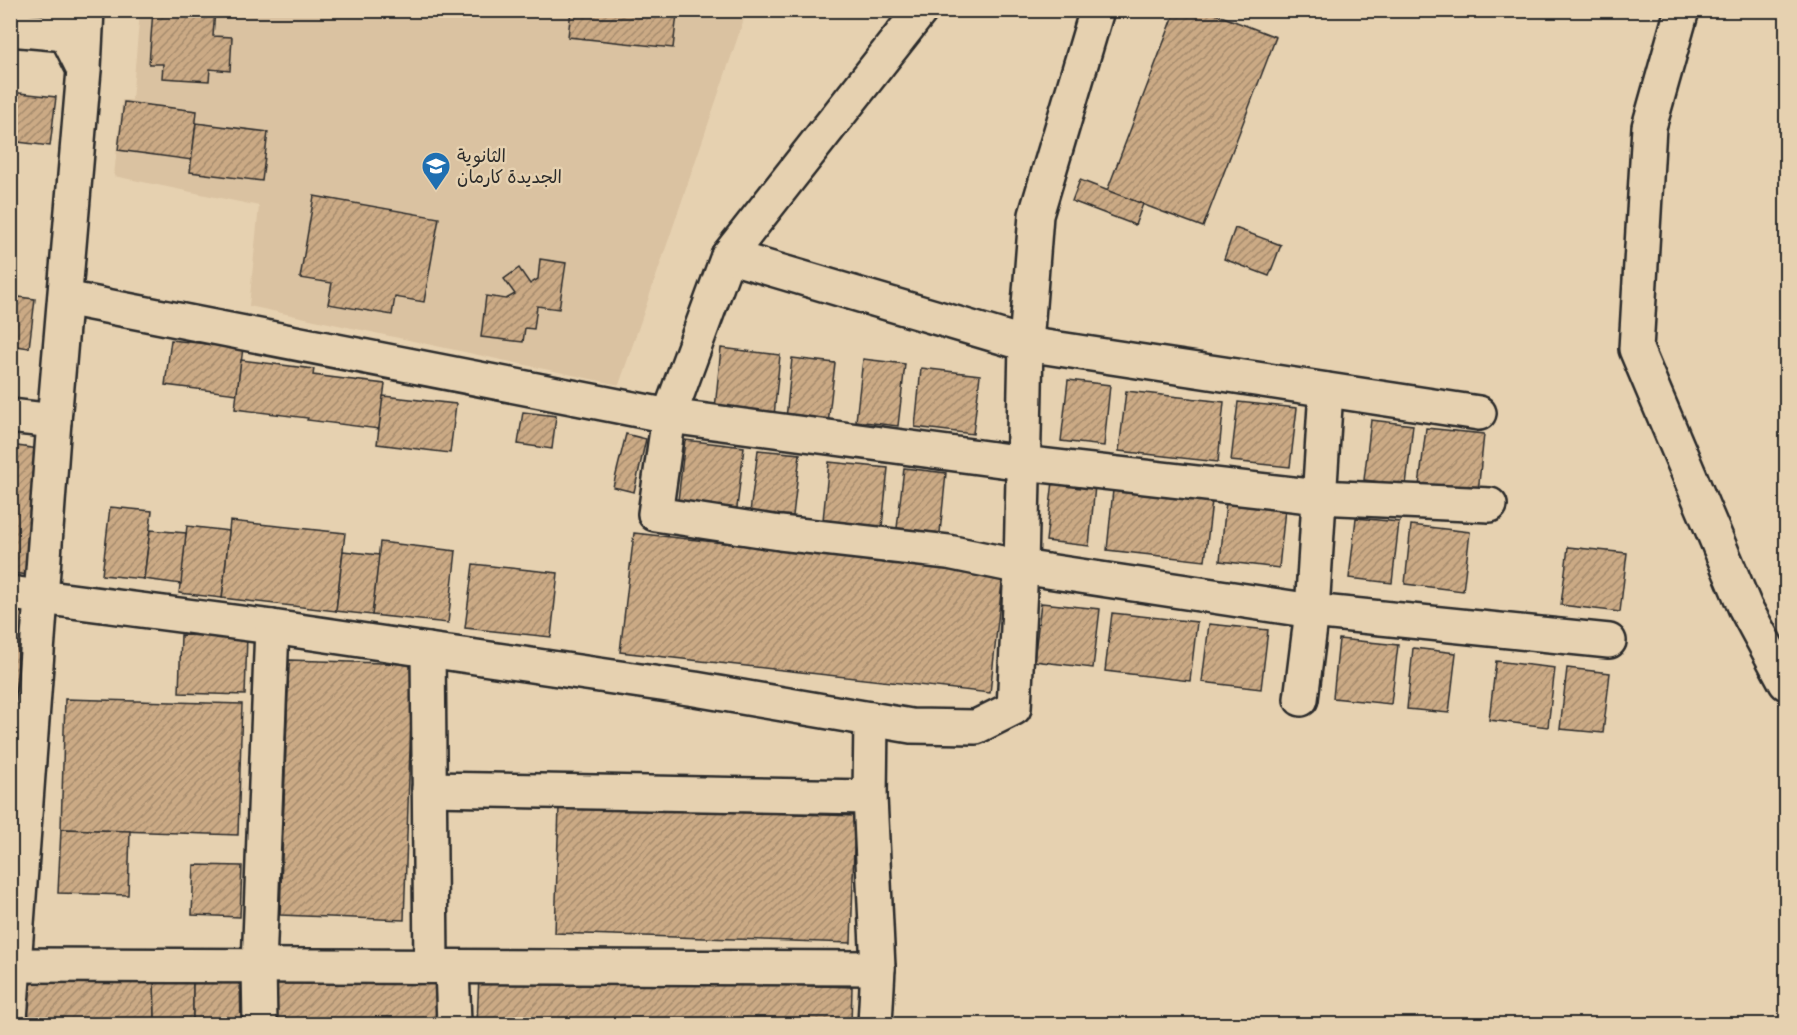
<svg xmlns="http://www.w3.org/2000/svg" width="1797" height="1035" font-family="'Patrick Hand','Playpen Sans Arabic',sans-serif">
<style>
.built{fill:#dac2a1}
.building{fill:url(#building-hatch);stroke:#2b2b2b;stroke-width:1.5}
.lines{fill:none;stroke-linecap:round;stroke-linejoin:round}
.minor-casing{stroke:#2b2b2b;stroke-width:38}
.minor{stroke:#e6d1b0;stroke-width:33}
.labels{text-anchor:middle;stroke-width:5;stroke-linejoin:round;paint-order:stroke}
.poi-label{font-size:18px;fill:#2b2b2b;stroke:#e6d1b0;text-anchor:start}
</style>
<defs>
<pattern id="building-hatch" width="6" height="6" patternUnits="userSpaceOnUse" patternTransform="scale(1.5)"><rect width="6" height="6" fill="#cbaa85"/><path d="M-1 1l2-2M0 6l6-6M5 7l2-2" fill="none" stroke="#a58b6d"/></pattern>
</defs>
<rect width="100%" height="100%" fill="#e6d1b0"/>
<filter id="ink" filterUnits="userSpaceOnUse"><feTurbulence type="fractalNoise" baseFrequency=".0167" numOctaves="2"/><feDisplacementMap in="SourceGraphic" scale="12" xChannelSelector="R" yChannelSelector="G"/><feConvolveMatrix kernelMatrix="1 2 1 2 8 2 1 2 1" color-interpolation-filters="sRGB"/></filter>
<g filter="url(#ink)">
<polygon class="built" points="140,11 745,11 744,19 619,385 249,306 259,206 114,176 122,100 132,100"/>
<g class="building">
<polygon points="153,10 215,10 213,36 232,37 230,71 210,69 209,81 162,78 163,64 149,64"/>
<polygon points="571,10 696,10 695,16 677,14 673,48 568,37"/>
<polygon points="1176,10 1205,10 1276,37 1203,227 1107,191"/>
<polygon points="10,92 56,97 50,146 10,141"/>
<polygon points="124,102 197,111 192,160 118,150"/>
<polygon points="196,123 268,132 262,181 190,172"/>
<polygon points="1080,180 1143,204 1135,225 1072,201"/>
<polygon points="314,196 439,218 424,302 395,297 392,315 328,304 332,283 300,278"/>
<polygon points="1235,228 1281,245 1269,276 1224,259"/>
<polygon points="540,259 566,263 559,309 537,306 534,329 525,328 523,342 481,337 486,296 506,299 515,294 504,279 519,268 530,284 538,279"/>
<polygon points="10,296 35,299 29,348 10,345"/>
<polygon points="171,340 243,348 237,394 165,385"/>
<polygon points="721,348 780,355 774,416 715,409"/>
<polygon points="792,358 835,363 828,424 786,419"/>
<polygon points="863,359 905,364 898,426 856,421"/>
<polygon points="241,360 314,369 313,375 385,384 379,429 307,420 308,418 235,409"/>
<polygon points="921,368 980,375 973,434 915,427"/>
<polygon points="1068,380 1110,385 1104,446 1061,441"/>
<polygon points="1126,391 1224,402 1218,462 1119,451"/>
<polygon points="383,396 456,404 450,453 377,444"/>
<polygon points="1238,402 1297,408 1290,467 1231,461"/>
<polygon points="523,412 556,416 552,449 518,444"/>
<polygon points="1371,420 1413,425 1406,485 1364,480"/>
<polygon points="1426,428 1484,434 1478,493 1419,486"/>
<polygon points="626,434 646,439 634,492 613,487"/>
<polygon points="685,440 744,447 737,508 678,501"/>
<polygon points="10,445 46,450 31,575 10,573"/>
<polygon points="758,450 800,454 793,516 750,512"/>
<polygon points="829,462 888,468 882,527 823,520"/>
<polygon points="904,468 946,473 940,533 897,528"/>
<polygon points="1053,481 1095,486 1089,546 1046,541"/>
<polygon points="1113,490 1212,501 1205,561 1107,550"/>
<polygon points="1226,502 1285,509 1279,568 1220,561"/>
<polygon points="110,507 152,511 144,579 102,575"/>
<polygon points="1356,518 1399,522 1392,583 1349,578"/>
<polygon points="230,521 345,533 336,611 222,598"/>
<polygon points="1411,525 1470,532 1463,591 1405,584"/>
<polygon points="187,526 229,531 222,598 179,593"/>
<polygon points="150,530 186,533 181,584 144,579"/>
<polygon points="634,533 1003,574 990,693 620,652"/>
<polygon points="380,542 456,551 448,623 372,615"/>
<polygon points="1568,547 1627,553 1620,612 1561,605"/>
<polygon points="343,551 379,555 372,615 336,611"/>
<polygon points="473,564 558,573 551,637 465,628"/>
<polygon points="1041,603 1100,609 1093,668 1034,661"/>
<polygon points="10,605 26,607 10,731"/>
<polygon points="1112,613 1197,622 1190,681 1105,671"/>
<polygon points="1209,624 1268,630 1261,689 1202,682"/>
<polygon points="181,635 247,637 245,695 179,693"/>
<polygon points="1339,639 1398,645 1391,704 1333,698"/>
<polygon points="1413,648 1456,653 1449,713 1407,709"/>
<polygon points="289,660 413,664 404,920 280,915"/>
<polygon points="1496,661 1555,668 1548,727 1489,720"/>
<polygon points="1567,668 1610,673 1603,733 1560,729"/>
<polygon points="65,699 242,704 238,835 61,829"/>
<polygon points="559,806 855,816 851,943 555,933"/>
<polygon points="61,829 130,831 128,895 58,893"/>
<polygon points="194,865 242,866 240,917 192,915"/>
<polygon points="275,975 440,980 439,1024 273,1024"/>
<polygon points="479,975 852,987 851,1024 477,1024"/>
<polygon points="154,981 193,981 193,1024 155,1024"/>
<polygon points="154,981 155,1024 25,1024 25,982"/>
<polygon points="193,981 240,981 241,1024 193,1024"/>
</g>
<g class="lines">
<g class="minor-casing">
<g id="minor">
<polyline points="921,10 728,256 669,416 655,514 780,533 948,552 1021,567 1312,611 1609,641"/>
<polyline points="1682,10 1649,127 1636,349 1745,607 1786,683"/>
<polyline points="10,29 66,34"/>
<polyline points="84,68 87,10"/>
<polyline points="728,256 1026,344 1479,413"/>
<polyline points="65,298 669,416 1023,463 1319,497 1490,505"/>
<polyline points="10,416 54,421"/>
<polyline points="10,593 272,627 428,650 695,689 911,726 976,727 1014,708 1021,567 1026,344 1036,215 1097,10"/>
<polyline points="428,650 431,966"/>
<polyline points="1301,699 1312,611 1326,390"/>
<polyline points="871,719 870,797 878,968 875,1024"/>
<polyline points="429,789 870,797"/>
<polyline points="10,965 878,968"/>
<polyline points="452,967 454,1024"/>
<polyline points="10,1019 54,421 84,70 66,34 60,10"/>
<polyline points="260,1024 259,966 272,627"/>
</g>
</g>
<use href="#minor" class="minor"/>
</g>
</g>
<defs>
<g id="school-pin" transform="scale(1.5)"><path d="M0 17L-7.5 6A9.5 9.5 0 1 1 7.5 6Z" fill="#1f6fb2" stroke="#e6d1b0"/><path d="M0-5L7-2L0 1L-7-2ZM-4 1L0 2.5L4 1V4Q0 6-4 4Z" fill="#fff"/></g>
</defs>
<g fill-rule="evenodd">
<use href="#school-pin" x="436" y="166"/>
</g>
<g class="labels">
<g class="poi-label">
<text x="457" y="162">الثانوية<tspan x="457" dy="21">الجديدة كارمان</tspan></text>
</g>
</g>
<rect width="1797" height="1035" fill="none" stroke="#e6d1b0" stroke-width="36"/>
<rect x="18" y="18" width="1761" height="999" fill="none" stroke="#2b2b2b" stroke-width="2" filter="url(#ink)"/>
</svg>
